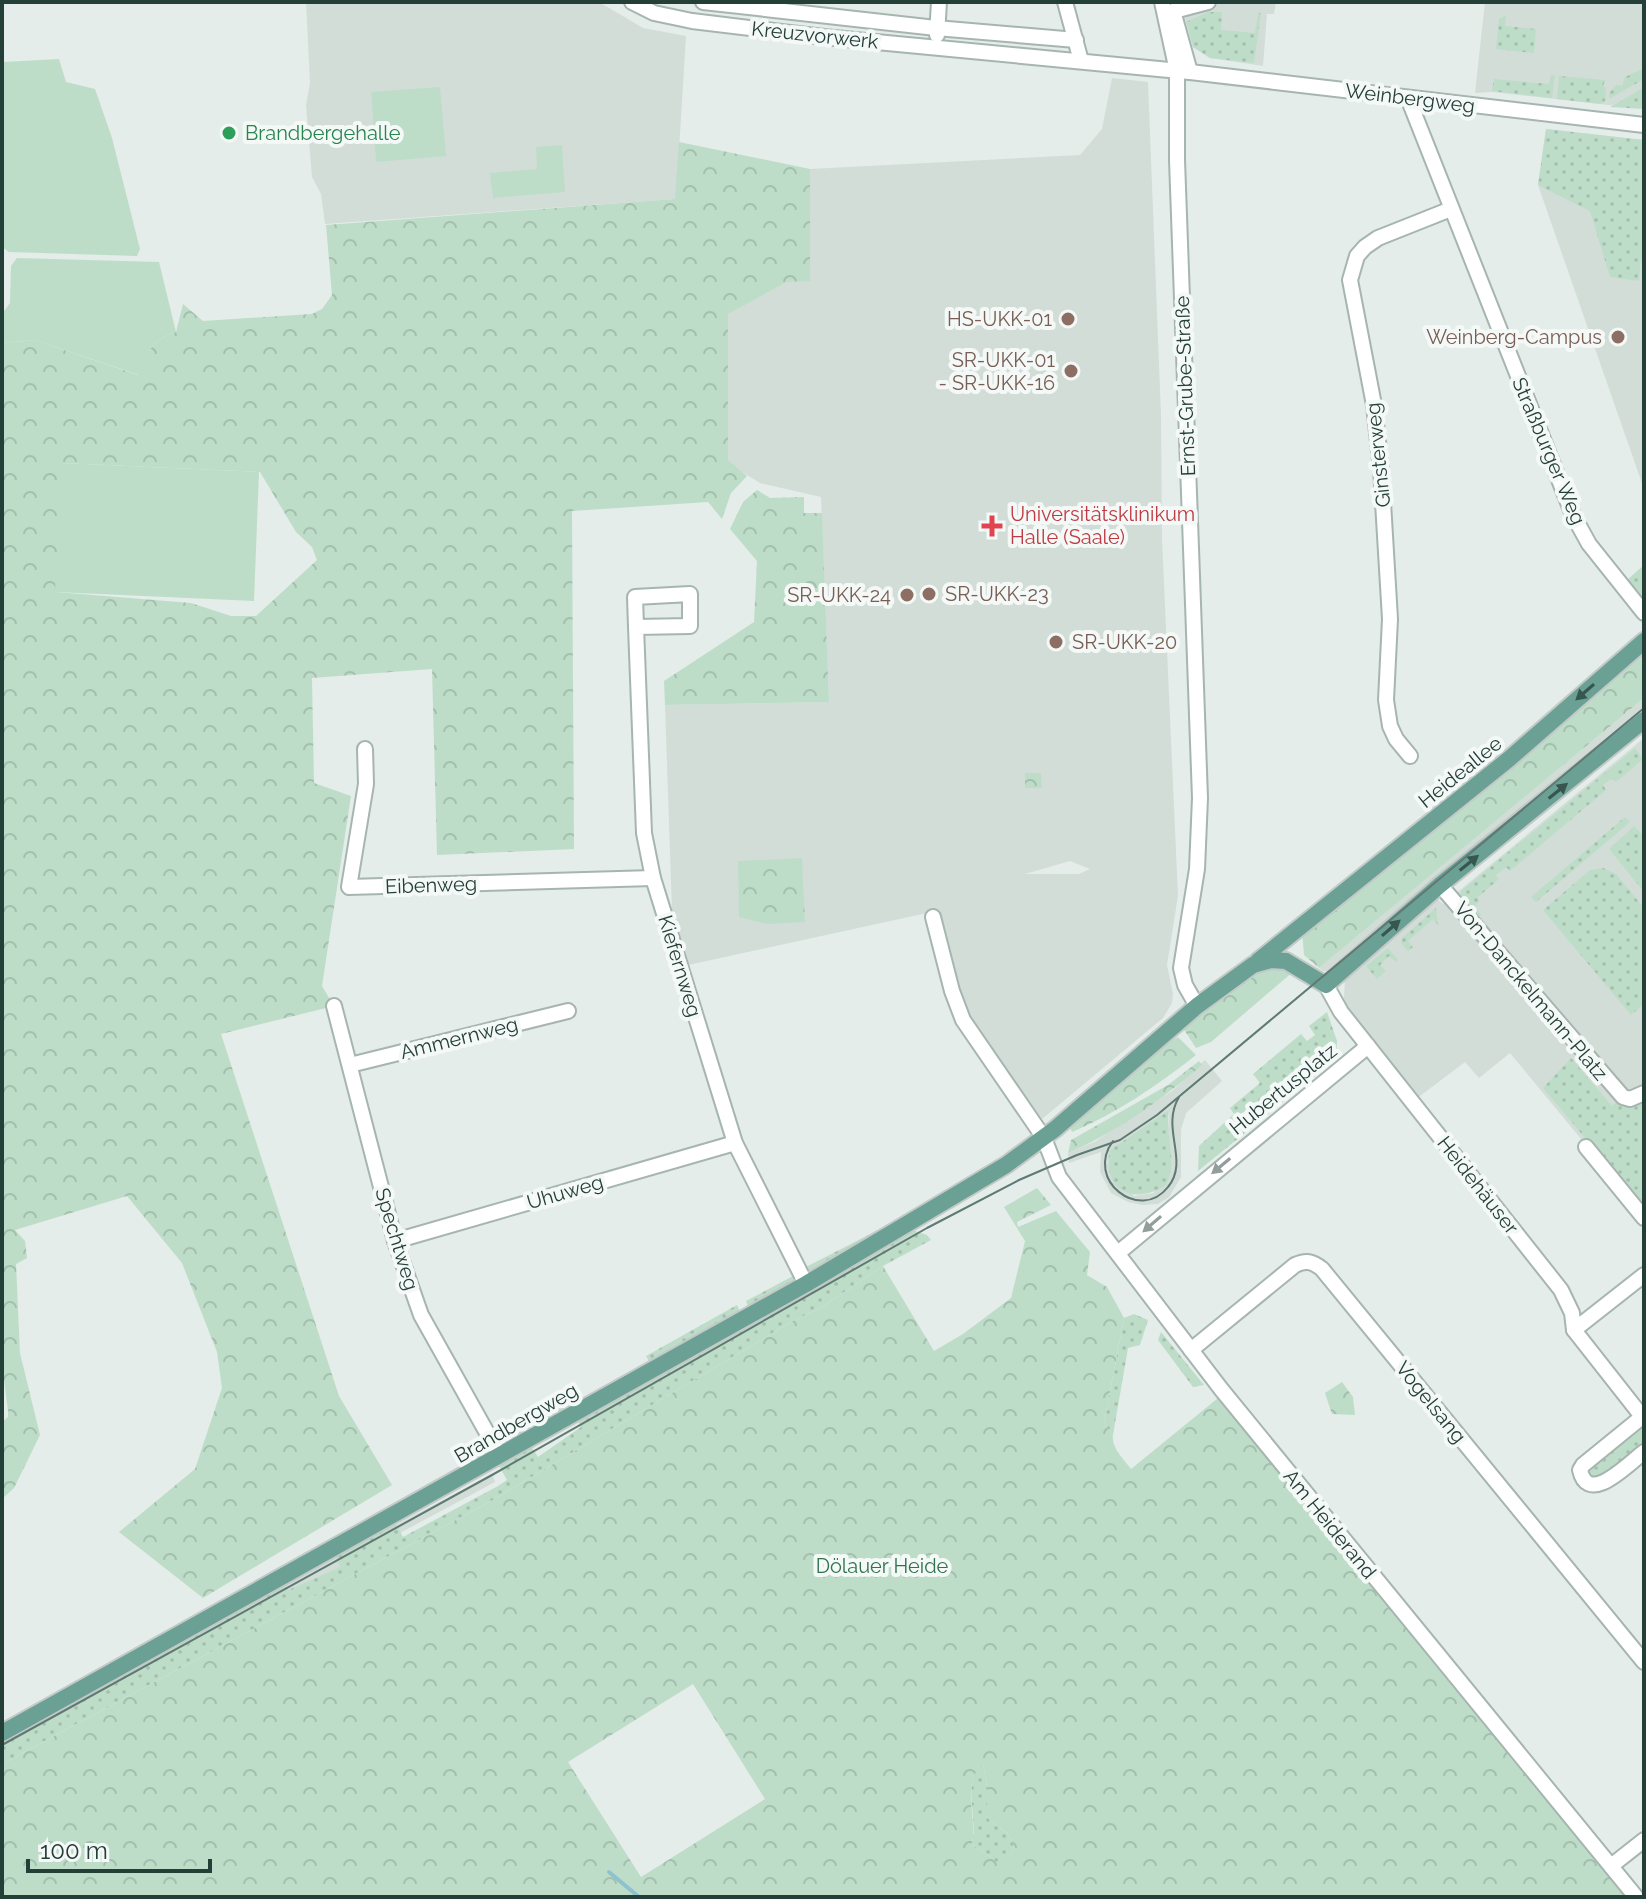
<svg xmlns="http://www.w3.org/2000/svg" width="1646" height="1899" font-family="Raleway,sans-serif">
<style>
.built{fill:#d2ddd8;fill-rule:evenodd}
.grass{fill:url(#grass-dots)}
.forest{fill:url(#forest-crowns);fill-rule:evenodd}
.garden{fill:#beddc8}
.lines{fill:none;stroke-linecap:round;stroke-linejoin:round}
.stream{stroke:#8fc2cf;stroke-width:4}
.minor-casing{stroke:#a7b5b0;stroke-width:18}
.major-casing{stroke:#c2c9c7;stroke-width:20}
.minor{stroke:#fff;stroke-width:14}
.major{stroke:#6ba095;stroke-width:16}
.tram{stroke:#5f7973;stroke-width:2}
.oneway{fill:#36564f}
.oneway2{fill:#929e9c}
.leisure-dot{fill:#2e9e5b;stroke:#f4f9f7;stroke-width:3}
.education-dot{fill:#8d6e63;stroke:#f4f9f7;stroke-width:3}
.health-dot{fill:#e0444e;stroke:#f4f9f7;stroke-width:3}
.labels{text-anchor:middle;stroke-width:8;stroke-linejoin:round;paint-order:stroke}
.street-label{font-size:20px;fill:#243e38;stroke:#f4f9f7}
.leisure-label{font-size:20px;fill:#27864d;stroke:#f4f9f7;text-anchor:start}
.education-label{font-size:20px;fill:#785e54;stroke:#f4f9f7;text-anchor:end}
.health-label{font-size:20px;fill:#be3a42;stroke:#f4f9f7;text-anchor:start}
.park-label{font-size:20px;fill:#30734d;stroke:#f4f9f7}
</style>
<defs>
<pattern id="grass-dots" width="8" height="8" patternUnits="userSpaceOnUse" patternTransform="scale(2)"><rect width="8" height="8" fill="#beddc8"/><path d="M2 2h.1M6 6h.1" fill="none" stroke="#a3bfad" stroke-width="1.8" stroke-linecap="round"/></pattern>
<pattern id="forest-crowns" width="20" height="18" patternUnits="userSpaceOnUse" patternTransform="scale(2)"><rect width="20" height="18" fill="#beddc8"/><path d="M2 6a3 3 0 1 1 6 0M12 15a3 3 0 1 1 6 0" fill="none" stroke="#a3bfad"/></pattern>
</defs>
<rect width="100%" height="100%" fill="#e4ede9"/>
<g class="built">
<polygon points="306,2 599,2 643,28 686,36 676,199 325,224 321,194 312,177 306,105 310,83"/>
<polygon points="1180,2 1276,2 1274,14 1267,14 1263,66 1210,58 1193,47"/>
<polygon points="1485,2 1644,2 1644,109 1492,92 1475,93"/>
<path d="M1112,78l36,4 13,333 1,124 16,357 -11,69 6,29 -1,9 -9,15 -121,101 -38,-48 -37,-60 -14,-32 -17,-68 -248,54 -16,-54 -7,-206 164,-3 -8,-205 -61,-14 -32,-20v-150l59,-31 23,-2v-111l270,-14 22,-26zM1070,861l20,8 -11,5h-54z"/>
<polygon points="1546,129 1644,140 1644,489 1538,185"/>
<polygon points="1644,698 1644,710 1331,971 1323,971 1319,968"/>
<polygon points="1644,738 1644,1215 1510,1053 1479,1078 1465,1062 1412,1102 1349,1014 1344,999 1345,979 1352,968 1433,895 1443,904"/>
<path d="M1205,1060l17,21 -36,32 -5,17v47l-12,20 -11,7 -16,1 -14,-3 -17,-9 -11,-21 1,-20 -32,11 -1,-10 28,-12 76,-50zM1169,1111l-1,16 -14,66 -20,3 -26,-32 2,-14z"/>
<polygon points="492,1474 495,1482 400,1533 396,1525"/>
<polygon points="335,1555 341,1567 288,1590 285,1583"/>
</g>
<g class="grass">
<polygon points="1208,12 1222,12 1221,30 1255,33 1258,13 1261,13 1254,63 1210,58 1193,47 1186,22"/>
<polygon points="1506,15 1505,26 1536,29 1534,53 1496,49 1499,19"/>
<polygon points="1644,59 1644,79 1609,99 1609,93 1616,85 1622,86 1625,77 1642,69"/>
<polygon points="1551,75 1555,75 1552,98 1492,91 1494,79 1549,84"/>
<polygon points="1559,76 1606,80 1603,85 1606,89 1605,101 1601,104 1557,99"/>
<polygon points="1644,87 1644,109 1611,107"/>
<polygon points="1546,129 1644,140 1644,259 1641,259 1639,281 1610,277 1590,211 1538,185"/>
<polygon points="1644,565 1644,599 1627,580"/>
<polygon points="1635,748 1643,759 1616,782 1612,778 1603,785 1606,790 1510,871 1506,867 1496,875 1499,879 1477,898 1479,901 1475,906 1481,915 1479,917 1461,895 1461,891"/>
<polygon points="1625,817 1630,822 1536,902 1531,897"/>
<polygon points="1634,826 1644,836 1644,872 1642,874 1644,892 1609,849"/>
<polygon points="1603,868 1616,874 1644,908 1644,1004 1631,1015 1543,910 1590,870"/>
<polygon points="1436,908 1438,925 1433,919 1408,941 1413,947 1408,951 1401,943 1402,938"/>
<polygon points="1388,948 1398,960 1396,962 1389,956 1380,965 1386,971 1377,979 1366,966"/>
<polygon points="1327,1012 1337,1041 1336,1059 1198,1171 1199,1146 1234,1114 1230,1108 1260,1083 1253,1074 1301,1034 1307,1041 1315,1035 1309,1026"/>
<polygon points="1571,1058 1612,1106 1618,1101 1632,1106 1644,1100 1644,1208 1543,1088"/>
<path d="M1169,1110c-5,26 10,50 -3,75 -31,21 -65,6 -56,-35z"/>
<polygon points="878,1230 879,1233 812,1273 806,1267"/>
<polygon points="912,1230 927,1235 931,1240 883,1266 822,1307 791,1322 493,1500 2,1764 2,1740 285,1583 288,1590 340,1567 335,1555 394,1520 403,1537 498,1486 507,1480 498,1464 531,1446 538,1457 581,1427 577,1420"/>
<polygon points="795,1275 795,1281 749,1309 746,1301"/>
<polygon points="737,1305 741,1314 651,1365 646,1356"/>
<polygon points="1134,1314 1148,1320 1140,1345 1128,1348 1113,1435 1104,1423 1124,1318"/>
<polygon points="1161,1332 1204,1385 1193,1387 1158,1340"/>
<polygon points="570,1398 576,1406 504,1444 496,1442 513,1430"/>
<polygon points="1642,1426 1644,1448 1600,1480 1590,1478 1588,1472 1591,1465"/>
<path d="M983,1762l4,25v28l3,6 17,12 8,14 -7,16 -9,3 -8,-9 -19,-12c7,-29 -12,-60 11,-83z"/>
</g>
<g class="forest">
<path d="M679,142l131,27v112l-23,1 -59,32v146l19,16 -16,17 -9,26 -14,-17 -136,9 2,338 -137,6 -5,-186 -120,9 2,105 37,13 -29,190 12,20 -113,28 118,362 53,89 -189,113 -84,-66 76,-63 27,-81 -5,-36 -35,-89 -55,-67 -112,34 10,11 2,17 -11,6 4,89 20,82 -26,53 -12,11v-77l6,-5v-6l-6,-46v-1022l33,-3 103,35c10,-24 13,-35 38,-43l7,-28 20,17 109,-7 10,-5 10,-14 -6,-70 349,-26zM62,463l198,9 36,60 16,15 5,13 -61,56h-25l-40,-13 -135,-11z"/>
<polygon points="757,490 770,498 804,497 804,513 822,513 829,702 665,705 664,681 754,622 757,561 730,529 743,502"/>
<polygon points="1644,650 1644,698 1319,968 1304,955 1302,931"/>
<polygon points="1025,773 1041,773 1042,788 1025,788"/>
<polygon points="802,858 805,922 767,924 739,917 738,861"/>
<polygon points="1264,966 1294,971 1211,1042 1196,1048 1183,1028"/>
<path d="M1178,1037l18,18c-38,30 -79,58 -124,77l-2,-4 4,-4 91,-79z"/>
<path d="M1199,1061l3,4c-42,36 -83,66 -134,88l3,-13 97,-55z"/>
<path d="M1037,1188l14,17 -34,17 1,5 38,-16 34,41 -3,23 20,12 17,31 -20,105 9,12c-2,13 11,24 18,34l92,-75 409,503h-1630v-133l491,-264 298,-178 31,-15 61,-41 51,85 29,-17 48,-36 14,-57 -21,-34zM693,1684l72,115 -124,78 -73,-115zM983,1763l4,24v28l3,6 17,12 8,14 -7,15 -9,3 -8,-8 -19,-12c6,-28 -12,-60 11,-82z"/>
<polygon points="1342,1382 1353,1397 1355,1415 1332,1414 1325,1393"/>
</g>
<g class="garden">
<polygon points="59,59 66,82 95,89 112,138 140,249 137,256 9,252 2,247 4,62"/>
<polygon points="440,87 446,156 376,162 371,92"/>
<polygon points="562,145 565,192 493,198 490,173 537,169 536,147"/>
<path d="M17,258l142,4 17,70c-25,8 -28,19 -37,43l-104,-35 -33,3v-29l8,-11 1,-37z"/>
<polygon points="61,463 259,472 254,601 55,592"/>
</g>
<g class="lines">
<polyline class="stream" points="609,1872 639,1897"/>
<g class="minor-casing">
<g id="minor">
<polyline points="632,2 654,13 692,21 824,37 1190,72 1644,125"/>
<polyline points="703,2 936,28 1076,40"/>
<polyline points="1065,2 1081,61"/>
<polyline points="1162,2 1177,71 1177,160 1200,798 1197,869 1181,968 1185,985 1197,1006"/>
<polyline points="1173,11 1190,72"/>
<polyline points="1174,11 1208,2"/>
<polyline points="937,35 939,2"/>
<polyline points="1408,98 1573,515 1589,544 1644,613"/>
<polyline points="636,627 690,626 690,594 635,597 636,627 644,833 653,878 735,1143 806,1284"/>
<polyline points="365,749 366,784 349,887 653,878"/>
<polyline points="1410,756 1396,739 1390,726 1386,700 1390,619 1381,469 1374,405 1350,280 1357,256 1365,247 1378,238 1451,209"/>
<polyline points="1440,885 1623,1097 1630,1099 1644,1093"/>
<polyline points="933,917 952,991 963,1020 1044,1138 1059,1177 1221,1389 1636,1897"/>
<polyline points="1326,985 1341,1012 1561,1290 1572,1313 1574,1330 1644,1419"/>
<polyline points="334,1006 395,1241 421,1315 500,1456"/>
<polyline points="350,1065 568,1011"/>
<polyline points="1586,1147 1644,1218"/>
<polyline points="395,1241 735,1143"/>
<polyline points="1118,1253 1368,1046"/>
<polyline points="1574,1330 1644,1275"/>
<path d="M1191,1350l104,-85c11,-5 17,-4 27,4l322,393"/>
<path d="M1642,1417l-59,48 -3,5c8,37 49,-7 64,-18"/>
<polyline points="1611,1866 1644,1840"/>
</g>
</g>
<g class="major-casing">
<g id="major">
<polyline points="1258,961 1509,759 1644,641"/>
<polyline points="2,1733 806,1284 1006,1165 1055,1129 1197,1006 1253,965 1271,960 1286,961 1326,985 1440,885 1644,720"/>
</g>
</g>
<use href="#minor" class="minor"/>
<use href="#major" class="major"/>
<g class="tram">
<path d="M1113,1141c-29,39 27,82 55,46 22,-27 -8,-58 11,-90"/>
<polyline points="2,1745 492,1475 927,1228 1019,1180 1077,1155 1120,1140 1157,1115 1644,708"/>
</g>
</g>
<defs><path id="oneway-solid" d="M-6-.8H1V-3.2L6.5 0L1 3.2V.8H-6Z" transform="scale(2)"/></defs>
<g class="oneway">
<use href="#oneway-solid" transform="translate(1585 692) rotate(139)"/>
<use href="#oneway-solid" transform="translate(1558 791) rotate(-39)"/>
<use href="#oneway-solid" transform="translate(1469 863) rotate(-39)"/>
<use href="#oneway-solid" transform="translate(1391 928) rotate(-41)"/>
</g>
<g class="oneway2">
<use href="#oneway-solid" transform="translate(1221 1166) rotate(140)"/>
<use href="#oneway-solid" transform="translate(1152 1224) rotate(139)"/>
</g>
<circle class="leisure-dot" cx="229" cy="133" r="8"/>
<g class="education-dot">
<circle cx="1068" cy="319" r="8"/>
<circle cx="1618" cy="337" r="8"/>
<circle cx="1071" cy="371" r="8"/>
<circle cx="929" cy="594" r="8"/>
<circle cx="907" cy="595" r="8"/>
<circle cx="1056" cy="642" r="8"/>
</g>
<path class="health-dot" d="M988 514h8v8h8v8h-8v8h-8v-8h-8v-8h8z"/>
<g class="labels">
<g class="street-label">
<text transform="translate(815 35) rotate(6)" y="7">Kreuzvorwerk</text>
<text transform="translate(1410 98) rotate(7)" y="7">Weinbergweg</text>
<text transform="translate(1185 386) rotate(-92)" y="7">Ernst-Grube-Straße</text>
<text transform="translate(1549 451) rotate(67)" y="7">Straßburger Weg</text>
<text transform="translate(1378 455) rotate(-96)" y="7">Ginsterweg</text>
<text transform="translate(1460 772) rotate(-39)" y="7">Heideallee</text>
<text transform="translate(431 885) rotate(-2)" y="7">Eibenweg</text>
<text transform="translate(680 966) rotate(73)" y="7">Kiefernweg</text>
<text transform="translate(1531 991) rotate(50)" y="7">Von-Danckelmann-Platz</text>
<text transform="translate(459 1038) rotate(-14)" y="7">Ammernweg</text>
<text transform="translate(1283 1089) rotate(-39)" y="7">Hubertusplatz</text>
<text transform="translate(1478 1185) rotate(52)" y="7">Heidehäuser</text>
<text transform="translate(565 1192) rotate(-16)" y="7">Uhuweg</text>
<text transform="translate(397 1239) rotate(73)" y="7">Spechtweg</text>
<text transform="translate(1431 1402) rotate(51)" y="7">Vogelsang</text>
<text transform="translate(516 1423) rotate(-30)" y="7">Brandbergweg</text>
<text transform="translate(1330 1524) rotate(51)" y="7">Am Heiderand</text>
</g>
<g class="leisure-label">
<text x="245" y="140">Brandbergehalle</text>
</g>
<g class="education-label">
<text x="1052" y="326">HS-UKK-01</text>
<text x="1602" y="344">Weinberg-Campus</text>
<text x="1055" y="367">SR-UKK-01<tspan x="1055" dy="23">- SR-UKK-16</tspan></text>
<text x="945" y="601" text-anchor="start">SR-UKK-23</text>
<text x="891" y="602">SR-UKK-24</text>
<text x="1072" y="649" text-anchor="start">SR-UKK-20</text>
</g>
<g class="health-label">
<text x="1010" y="521">Universitätsklinikum<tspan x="1010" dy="23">Halle (Saale)</tspan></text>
</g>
<g class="park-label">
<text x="882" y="1573">Dölauer Heide</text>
</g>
</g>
<rect width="1646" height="1899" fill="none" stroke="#243e38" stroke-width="8"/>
<path d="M28 1859v12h182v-12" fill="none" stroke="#243e38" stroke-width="4"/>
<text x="40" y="1859" font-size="24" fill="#243e38" stroke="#f4f9f7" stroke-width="6" paint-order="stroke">100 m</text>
</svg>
